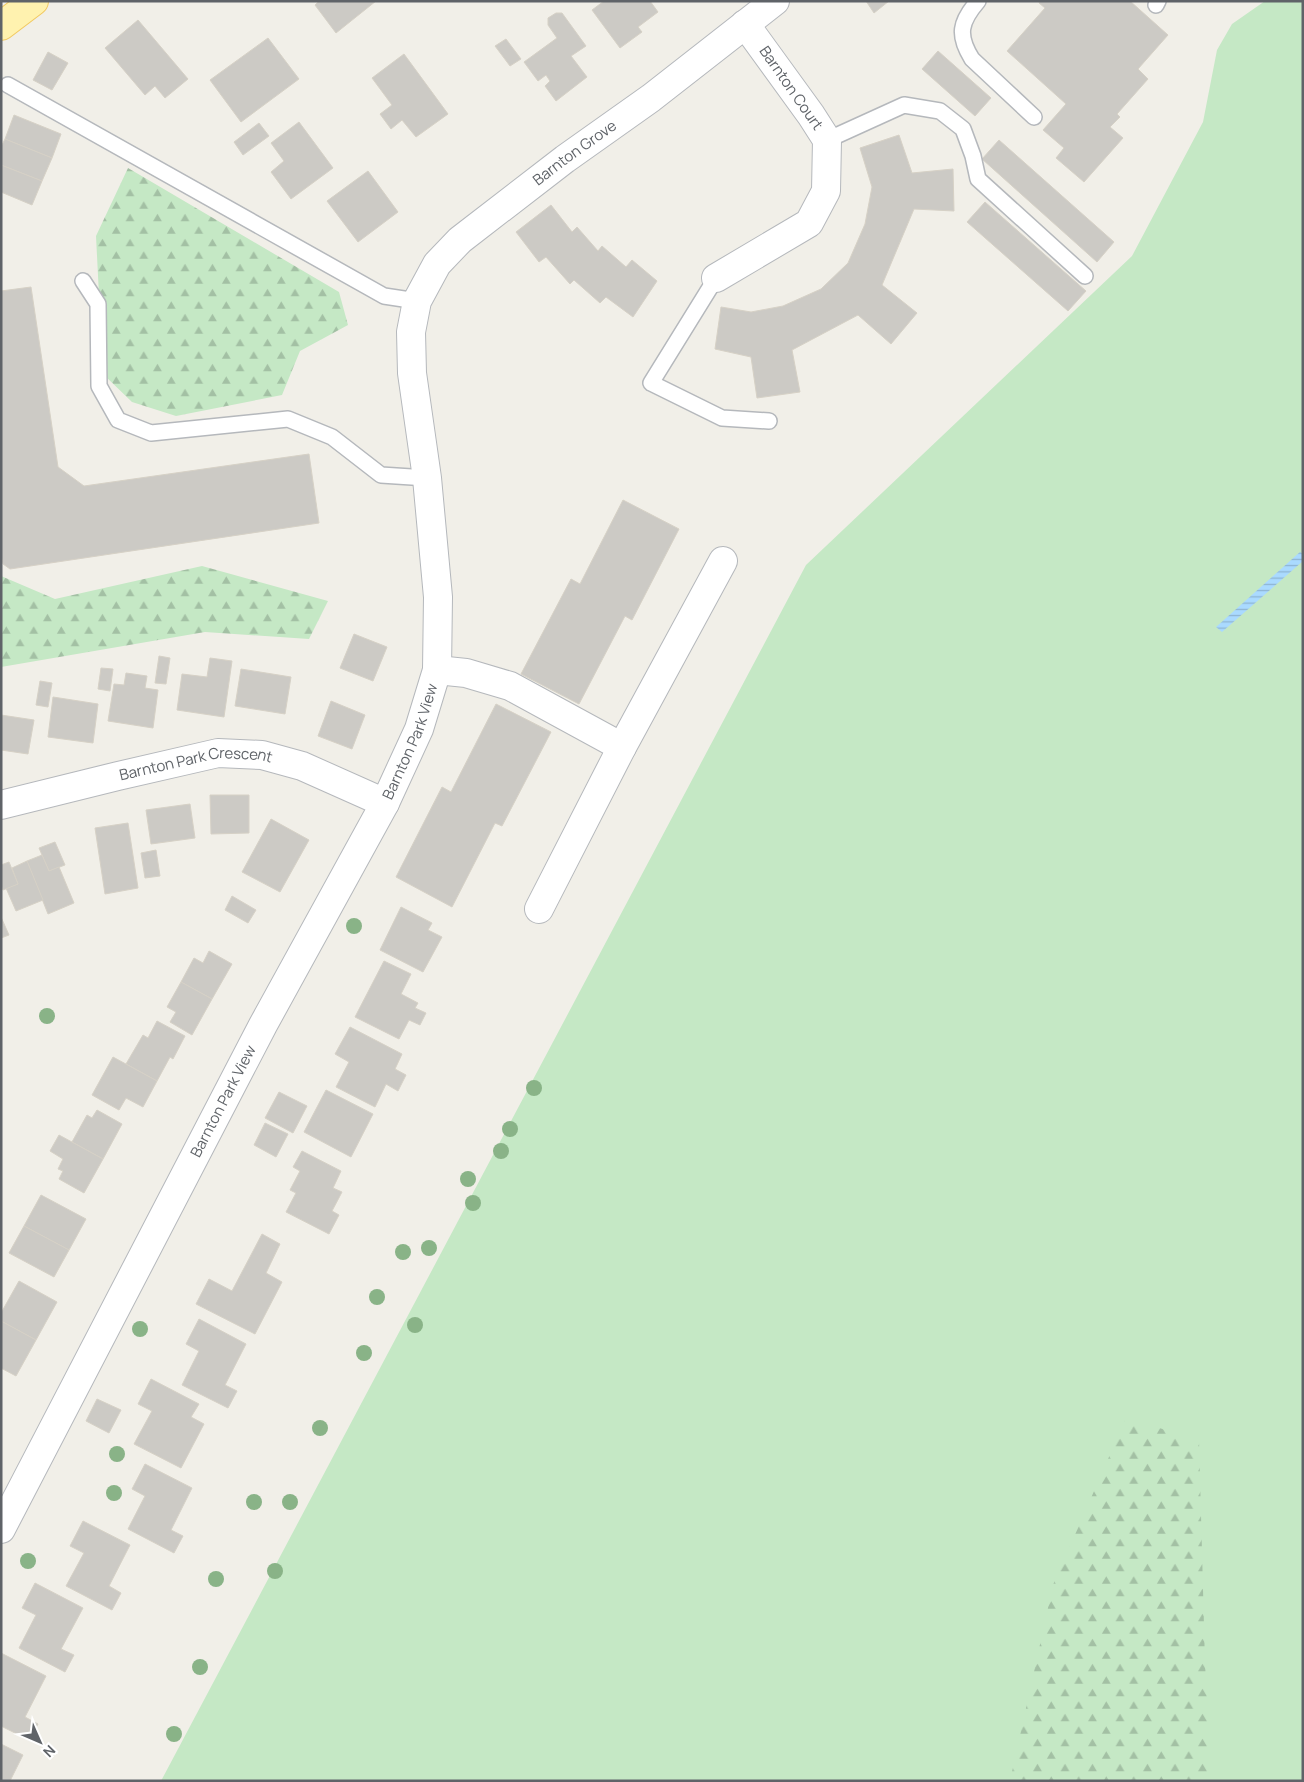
<svg xmlns="http://www.w3.org/2000/svg" width="1304" height="1782" font-family="Manrope,sans-serif">
<style>
.green{fill:#c5e8c5}
.forest{fill:url(#forest-firs)}
.water{fill:url(#water-rules)}
.building{fill:#cccac5;stroke:#d6d1c6}
.lines{fill:none;stroke-linecap:round;stroke-linejoin:round}
.service-casing{stroke:#b5b8bc;stroke-width:18}
.minor-casing{stroke:#b5b8bc;stroke-width:30}
.primary-casing{stroke:#f2c960;stroke-width:30}
.service{stroke:#fff;stroke-width:15}
.minor{stroke:#fff;stroke-width:28}
.primary{stroke:#fff2af;stroke-width:28}
.tree{fill:#89b387}
.labels{text-anchor:middle;stroke-width:4.5;stroke-linejoin:round;paint-order:stroke}
.street-label{font-size:15px;fill:#5f6368;stroke:#fff}
</style>
<defs>
<pattern id="forest-firs" width="22" height="20" patternUnits="userSpaceOnUse" patternTransform="scale(1.25)"><rect width="22" height="20" fill="#c5e8c5"/><path d="M5 1l3.5 6h-7zM16 11l3.5 6h-7z" fill="#a3c0a4"/></pattern>
<pattern id="water-rules" width="6" height="5" patternUnits="userSpaceOnUse" patternTransform="scale(1.25)"><rect width="6" height="5" fill="#aadaff"/><path d="M0 2.5h6" fill="none" stroke="#8eb4d2"/></pattern>
</defs>
<rect width="100%" height="100%" fill="#f1efe8"/>
<polygon class="green" points="1265,1 1303,1 1303,1781 161,1781 806,565 1132,256 1203,122 1217,50 1232,24"/>
<g class="forest">
<polygon points="128,168 339,292 348,325 300,351 282,395 176,416 132,402 103,374 96,236"/>
<polygon points="202,566 328,601 309,639 205,632 1,667 1,576 55,599"/>
<polygon points="1126,1418 1199,1440 1205,1664 1212,1781 1010,1781 1053,1585"/>
</g>
<polygon class="water" points="1300,552 1303,554 1303,561 1222,632 1216,627"/>
<g class="building">
<polygon points="319,1 376,1 336,33 315,5"/>
<polygon points="604,1 650,1 658,12 638,27 642,32 620,48 592,10"/>
<polygon points="866,1 889,1 874,13"/>
<polygon points="1040,1 1130,1 1168,35 1138,69 1148,79 1117,114 1120,117 1110,127 1123,138 1084,182 1056,158 1064,148 1043,130 1066,104 1007,51 1045,8 1039,3"/>
<polygon points="556,13 562,13 586,46 571,56 587,77 556,101 545,86 550,81 546,75 538,81 524,62 557,38 548,25 548,18"/>
<polygon points="138,20 188,79 165,98 155,86 145,95 105,48"/>
<polygon points="268,38 299,79 241,122 210,80"/>
<polygon points="506,39 521,59 510,66 495,46"/>
<polygon points="938,51 991,98 975,116 922,69"/>
<polygon points="48,52 68,63 52,90 33,80"/>
<polygon points="404,54 448,114 416,137 402,120 391,129 380,114 392,105 372,78"/>
<polygon points="14,115 61,134 52,158 5,139"/>
<polygon points="299,122 333,168 291,199 271,172 284,161 271,143"/>
<polygon points="259,123 269,136 243,155 234,142"/>
<polygon points="899,135 912,173 953,169 954,211 914,209 882,285 917,313 891,344 858,315 792,350 800,392 757,398 751,357 715,349 721,307 751,312 783,306 821,289 848,263 865,224 872,187 860,148"/>
<polygon points="5,139 52,158 42,181 1,165 1,147"/>
<polygon points="999,140 1114,242 1097,262 982,159"/>
<polygon points="1,165 42,181 32,205 1,192"/>
<polygon points="368,171 398,212 358,242 327,201"/>
<polygon points="985,202 1086,291 1068,311 967,222"/>
<polygon points="551,205 572,232 577,227 598,251 602,246 626,267 632,260 657,281 633,317 606,297 600,303 574,280 570,284 546,257 539,262 516,232"/>
<polygon points="31,287 58,467 84,486 309,454 319,523 10,569 3,564 1,554 1,291"/>
<polygon points="623,500 679,529 632,620 625,616 579,704 521,674 571,579 580,584"/>
<polygon points="354,634 387,647 373,681 340,668"/>
<polygon points="159,656 170,658 166,684 155,683"/>
<polygon points="210,658 232,661 224,717 177,710 182,674 207,677"/>
<polygon points="101,668 113,669 110,691 98,689"/>
<polygon points="241,669 291,677 285,714 235,706"/>
<polygon points="126,673 147,676 145,688 158,690 153,728 108,721 114,684 124,685"/>
<polygon points="40,681 52,683 48,707 36,705"/>
<polygon points="53,697 98,704 93,743 48,737"/>
<polygon points="331,701 365,715 352,749 318,736"/>
<polygon points="496,704 551,732 502,826 495,823 452,907 396,877 442,787 451,792"/>
<polygon points="1,715 34,720 28,754 1,750"/>
<polygon points="210,795 249,795 249,833 211,834"/>
<polygon points="190,804 195,838 151,844 146,810"/>
<polygon points="271,819 309,840 280,892 242,872"/>
<polygon points="128,823 138,888 105,894 95,828"/>
<polygon points="55,842 65,865 49,871 39,848"/>
<polygon points="156,850 160,876 145,878 141,853"/>
<polygon points="42,855 49,871 59,867 74,903 48,914 27,861"/>
<polygon points="27,861 43,900 16,911 6,888 18,884 12,868"/>
<polygon points="9,862 18,884 3,890 1,885 1,865"/>
<polygon points="232,896 256,910 248,923 225,910"/>
<polygon points="401,907 432,923 428,930 442,937 423,972 380,950"/>
<polygon points="1,917 9,935 1,938"/>
<polygon points="209,951 232,964 212,999 181,982 194,958 203,963"/>
<polygon points="384,961 411,974 401,994 418,1003 415,1008 426,1013 420,1025 409,1020 399,1039 355,1017"/>
<polygon points="181,982 212,999 192,1035 170,1022 176,1012 167,1007"/>
<polygon points="157,1021 185,1036 173,1059 170,1057 157,1081 126,1064 143,1035 148,1038"/>
<polygon points="350,1027 402,1054 395,1069 406,1075 398,1091 386,1084 375,1107 336,1087 349,1062 335,1054"/>
<polygon points="113,1057 157,1081 143,1107 126,1098 119,1110 92,1095"/>
<polygon points="326,1090 373,1114 351,1157 304,1132"/>
<polygon points="279,1092 307,1106 293,1133 265,1118"/>
<polygon points="97,1110 122,1124 103,1159 72,1142 87,1115 92,1118"/>
<polygon points="265,1123 288,1134 276,1157 254,1145"/>
<polygon points="59,1135 103,1159 84,1193 59,1179 63,1171 58,1169 63,1159 50,1151"/>
<polygon points="302,1151 341,1171 333,1188 342,1192 332,1211 339,1215 329,1234 286,1212 296,1193 290,1190 300,1171 293,1167"/>
<polygon points="41,1195 86,1219 69,1250 24,1226"/>
<polygon points="24,1226 69,1250 54,1277 9,1253"/>
<polygon points="262,1234 280,1244 266,1273 282,1282 255,1334 196,1304 209,1279 232,1291"/>
<polygon points="19,1281 57,1302 36,1340 1,1321 1,1313"/>
<polygon points="199,1319 246,1344 225,1385 237,1391 228,1408 182,1385 199,1351 186,1344"/>
<polygon points="1,1321 36,1340 16,1376 1,1368"/>
<polygon points="151,1379 199,1404 191,1417 204,1424 181,1468 134,1444 152,1411 138,1404"/>
<polygon points="97,1399 121,1410 109,1433 86,1421"/>
<polygon points="145,1464 192,1488 171,1530 183,1536 174,1553 128,1529 145,1496 132,1489"/>
<polygon points="83,1521 130,1545 109,1586 121,1593 112,1610 66,1586 84,1553 70,1546"/>
<polygon points="35,1583 83,1608 61,1649 74,1655 65,1672 19,1648 36,1615 22,1608"/>
<polygon points="1,1653 46,1676 25,1717 38,1724 29,1740 1,1726"/>
<polygon points="1,1744 23,1755 10,1781 1,1781"/>
</g>
<g class="lines">
<g class="service-casing">
<g id="service">
<path d="M978,1c-18,21 -21,34 -6,58l62,58"/>
<polyline points="1156,5 1158,1"/>
<polyline points="8,85 384,296 417,301"/>
<polyline points="827,140 904,105 940,111 963,129 973,156 978,179 1085,276"/>
<polyline points="716,278 651,383 722,418 769,421"/>
<polyline points="83,281 98,304 99,386 118,420 151,433 288,419 332,437 381,475 427,478"/>
</g>
</g>
<g class="minor-casing">
<g id="minor">
<polyline points="716,278 809,223 826,191 827,140 811,115 745,24"/>
<polyline points="437,670 466,673 510,686 622,747"/>
<path id="s1" d="M1,805l117,-29 100,-23 44,2 40,11 83,37"/>
<polyline points="539,909 622,747 723,561"/>
<path id="s2" d="M1,1529l262,-504 122,-222 34,-74 18,-59 1,-73 -11,-119 -15,-105 -1,-41 6,-31 20,-37 23,-24 105,-81 86,-61 124,-97"/>
</g>
</g>
<g class="primary-casing">
<polyline id="primary" points="1,26 34,1"/>
</g>
<use href="#service" class="service"/>
<use href="#minor" class="minor"/>
<use href="#primary" class="primary"/>
</g>
<g class="tree">
<circle cx="354" cy="926" r="8"/>
<circle cx="47" cy="1016" r="8"/>
<circle cx="534" cy="1088" r="8"/>
<circle cx="510" cy="1129" r="8"/>
<circle cx="501" cy="1151" r="8"/>
<circle cx="468" cy="1179" r="8"/>
<circle cx="473" cy="1203" r="8"/>
<circle cx="429" cy="1248" r="8"/>
<circle cx="403" cy="1252" r="8"/>
<circle cx="377" cy="1297" r="8"/>
<circle cx="415" cy="1325" r="8"/>
<circle cx="140" cy="1329" r="8"/>
<circle cx="364" cy="1353" r="8"/>
<circle cx="320" cy="1428" r="8"/>
<circle cx="117" cy="1454" r="8"/>
<circle cx="114" cy="1493" r="8"/>
<circle cx="254" cy="1502" r="8"/>
<circle cx="290" cy="1502" r="8"/>
<circle cx="28" cy="1561" r="8"/>
<circle cx="275" cy="1571" r="8"/>
<circle cx="216" cy="1579" r="8"/>
<circle cx="200" cy="1667" r="8"/>
<circle cx="174" cy="1734" r="8"/>
</g>
<g class="labels">
<g class="street-label">
<text transform="translate(791 88) rotate(55)" y="5">Barnton Court</text>
<text dy="5" stroke="none"><textPath href="#s2" startOffset="1555">Barnton Grove</textPath></text>
<text dy="5" stroke="none"><textPath href="#s2" startOffset="888">Barnton Park View</textPath></text>
<text dy="5" stroke="none"><textPath href="#s1" startOffset="200">Barnton Park Crescent</textPath></text>
<text dy="5" stroke="none"><textPath href="#s2" startOffset="482">Barnton Park View</textPath></text>
</g>
</g>
<rect width="1304" height="1782" fill="none" stroke="#5f6368" stroke-width="5"/>
<g transform="translate(40 1742) rotate(135)" stroke="#ffffff" stroke-width="4" paint-order="stroke">
<path d="M0-4L9 19L0 12L-9 19Z" fill="#5f6368"/>
<text y="-8" font-size="14" font-weight="bold" text-anchor="middle" fill="#5f6368">N</text>
</g>
</svg>
